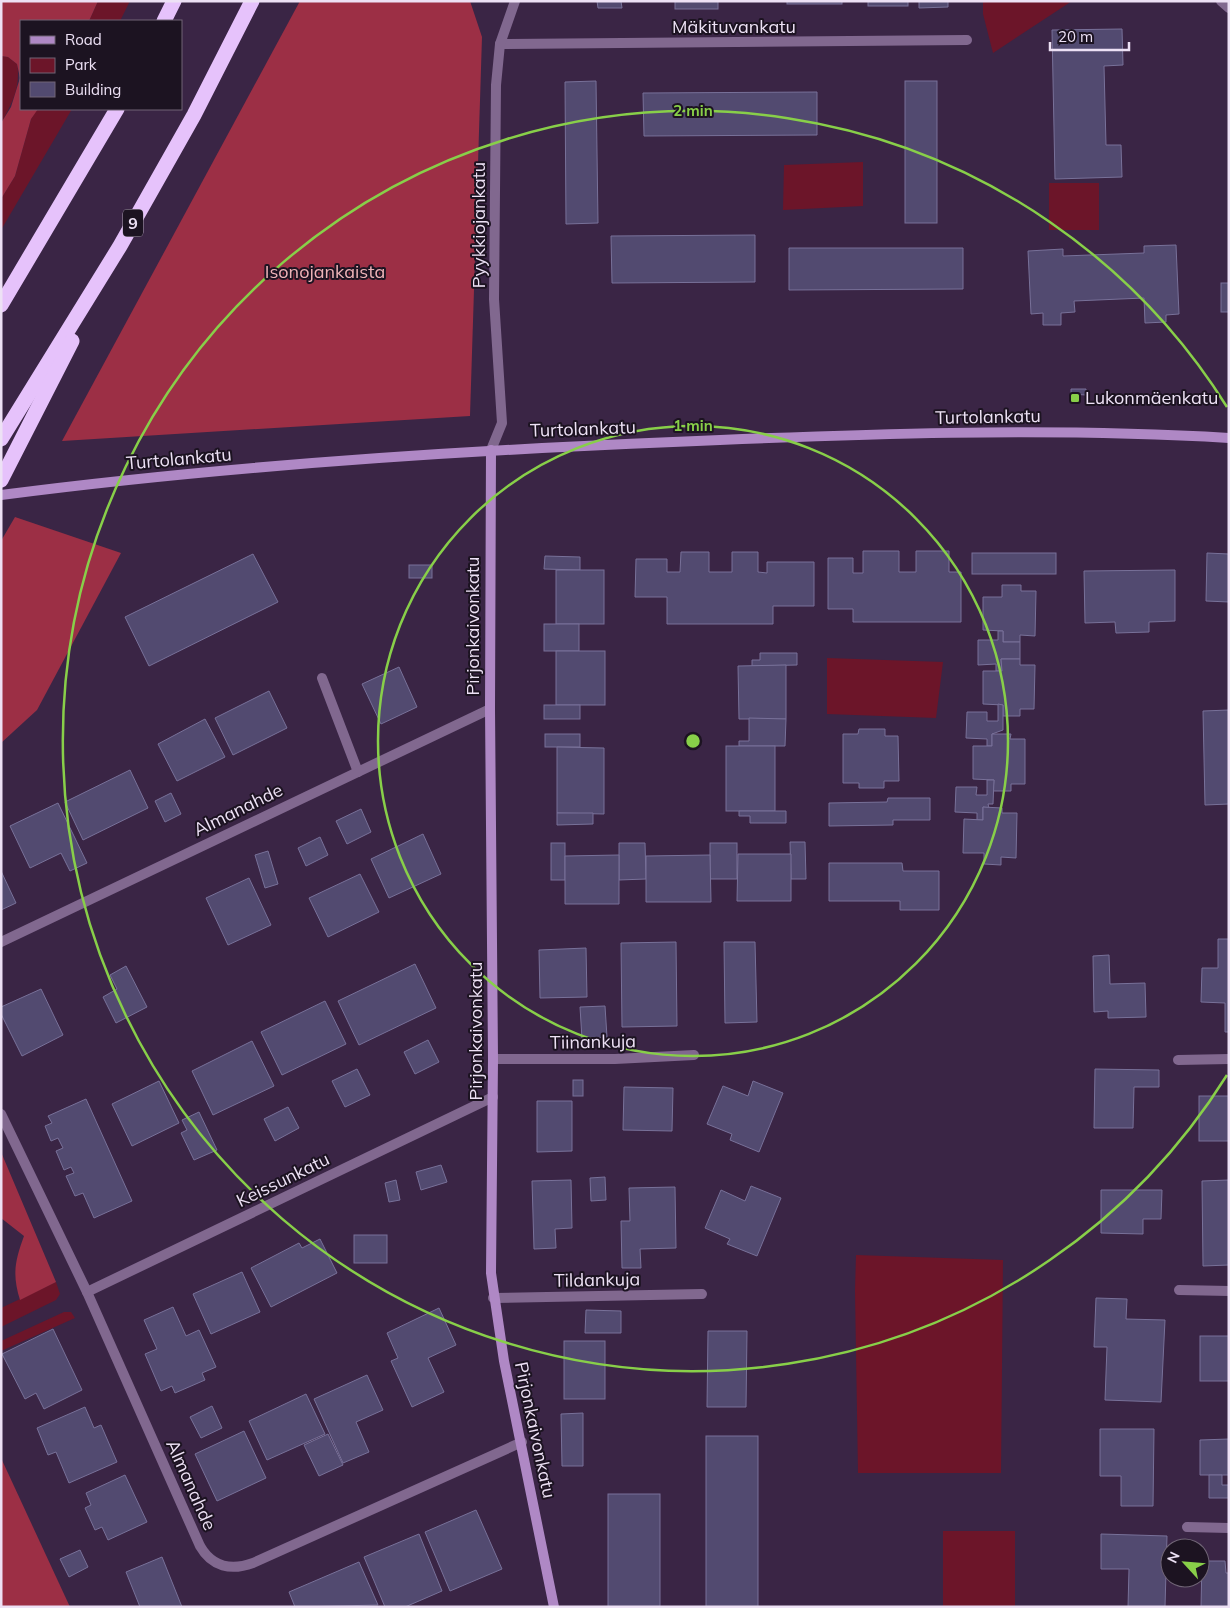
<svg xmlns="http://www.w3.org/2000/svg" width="1230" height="1608" font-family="Mulish,sans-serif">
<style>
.green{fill:#6c1529}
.forest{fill:#9c2f45}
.building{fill:#524a70;stroke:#787199}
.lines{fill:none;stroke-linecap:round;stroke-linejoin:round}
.street{stroke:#81688f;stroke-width:10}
.secondary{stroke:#af88c5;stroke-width:10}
.highway{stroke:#e6c2fb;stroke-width:15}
.ring{fill:none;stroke:#88cf49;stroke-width:2.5}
.poi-dot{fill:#88cf49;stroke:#1c1321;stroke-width:2}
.labels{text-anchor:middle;stroke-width:4;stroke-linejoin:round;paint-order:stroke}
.shield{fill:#1c1321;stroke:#aea3b5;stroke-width:1}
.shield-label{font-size:16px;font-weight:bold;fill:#ede1f5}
.street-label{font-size:18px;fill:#ede1f5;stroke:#1c1321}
.park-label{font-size:18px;fill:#eeb3b8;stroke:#1c1321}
.poi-label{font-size:18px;fill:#ede1f5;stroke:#1c1321;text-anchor:start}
.centre{fill:#88cf49;stroke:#1c1321;stroke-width:2.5}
.ring-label{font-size:15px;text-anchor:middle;font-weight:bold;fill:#88cf49;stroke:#1c1321;stroke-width:4;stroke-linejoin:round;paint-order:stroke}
</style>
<rect width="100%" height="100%" fill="#3a2545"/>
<g class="green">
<polygon points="98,1 130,1 120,21 89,21"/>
<polygon points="983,1 1072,1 993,53 983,14"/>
<path d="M1,56l7,1 9,7c4,22 -5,40 -16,59z"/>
<polygon points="37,109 72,109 1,230 1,199 15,176 31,119"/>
<polygon points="863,162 863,206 783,210 784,165"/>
<rect x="1049" y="183" width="50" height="47"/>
<polygon points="827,658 943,662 936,718 827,714"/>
<polygon points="856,1255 1003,1260 1001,1473 858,1473 855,1291"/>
<polygon points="56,1282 60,1294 56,1300 1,1327 1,1308"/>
<polygon points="64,1312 71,1312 75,1318 1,1351 1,1341"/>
<rect x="943" y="1531" width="72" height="76"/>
</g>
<g class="forest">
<polygon points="1,1 98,1 89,21 21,21 21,109 38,109 31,119 15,176 1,199 1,123 11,107 20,78 17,64 8,57 1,56"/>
<polygon points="300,1 470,1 482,37 470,416 62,441"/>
<polygon points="15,517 121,553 37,710 1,743 1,541"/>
<path d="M1,1152l55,130 -36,18c-8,-26 -5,-39 4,-64l-23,-18z"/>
<polygon points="1,1458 70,1607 1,1607"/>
</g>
<g class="building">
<polygon points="597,1 621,1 622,8 598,8"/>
<rect x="675" y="1" width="43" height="8"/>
<rect x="787" y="1" width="55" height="3"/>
<rect x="868" y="1" width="40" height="5"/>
<polygon points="919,1 948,1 948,7 919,8"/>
<polygon points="1122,29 1123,65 1104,66 1106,145 1121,145 1122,177 1055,179 1052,30"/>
<polygon points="596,81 598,223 566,224 565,82"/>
<rect x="905" y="81" width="32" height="142"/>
<polygon points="817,92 817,135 644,136 643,93"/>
<polygon points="755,235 755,282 612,283 611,236"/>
<polygon points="1176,245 1179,314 1166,315 1166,322 1145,323 1144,298 1074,301 1075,312 1061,313 1061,325 1043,325 1043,313 1031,314 1028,251 1063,249 1063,256 1144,253 1144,246"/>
<polygon points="789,248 963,248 963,289 789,290"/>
<rect x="1221" y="283" width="8" height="29"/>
<polygon points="1071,389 1086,389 1086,395 1071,394"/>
<polygon points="863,551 899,551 899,572 916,572 916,551 949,551 949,572 961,572 961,622 853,622 853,609 828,609 828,558 853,558 853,573 863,573"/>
<polygon points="681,552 709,552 709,572 732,572 732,552 758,552 758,572 767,573 767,562 814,562 814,606 773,606 773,624 667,624 667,597 635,597 636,559 667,559 667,572 680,572"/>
<rect x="972" y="553" width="84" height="21"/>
<polygon points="1207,553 1229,554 1229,602 1206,601"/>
<polygon points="253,554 278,602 149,666 125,617"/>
<polygon points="545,556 580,557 580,570 544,569"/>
<rect x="409" y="565" width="23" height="13"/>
<rect x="556" y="570" width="48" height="54"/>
<polygon points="1175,570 1175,621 1149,622 1149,632 1116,633 1115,622 1085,623 1084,571"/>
<polygon points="1002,585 1021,585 1021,591 1036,591 1035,636 1020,635 1020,642 1003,642 1003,631 983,630 983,597 1002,597"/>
<rect x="544" y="624" width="35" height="27"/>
<polygon points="998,631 1003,631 1003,642 1020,642 1020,659 1001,659 1002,671 996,671 996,664 978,665 978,640 998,640"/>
<rect x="556" y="651" width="49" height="54"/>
<polygon points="760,653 797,653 797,665 752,666 752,660 760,660"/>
<polygon points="1001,659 1020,659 1020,665 1035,665 1034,709 1020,709 1020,716 1003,716 1003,705 983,704 983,671 1002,671"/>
<polygon points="786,665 786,719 739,719 738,666"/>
<polygon points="399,667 417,707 381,724 362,684"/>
<polygon points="269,691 287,728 233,755 215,718"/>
<polygon points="998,704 1003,705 1003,730 992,734 992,746 987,746 987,739 966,738 967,712 987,712 987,721 998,721"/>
<rect x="544" y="705" width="36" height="14"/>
<polygon points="1229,710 1229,804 1205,805 1203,711"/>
<polygon points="749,718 786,719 785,746 739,746 739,741 749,741"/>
<polygon points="205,719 225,757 177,781 158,744"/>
<polygon points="859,729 885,729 885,736 898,736 899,781 884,781 884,788 859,788 859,783 843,783 843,734 858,734"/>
<rect x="545" y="734" width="35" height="13"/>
<polygon points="992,734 1011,734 1010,739 1025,739 1025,784 1011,784 1011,791 993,791 994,780 973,779 973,746 992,746"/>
<rect x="726" y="746" width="49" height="65"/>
<polygon points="557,747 604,748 604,814 557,813"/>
<polygon points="130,770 148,808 83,840 65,802"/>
<polygon points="987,780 994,780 993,804 988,804 989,808 983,807 983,820 977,820 977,813 955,812 956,787 977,787 976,795 987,795"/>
<polygon points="171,793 181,814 165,822 155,801"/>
<polygon points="888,798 930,798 930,820 893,820 893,825 829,826 829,803 887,802"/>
<polygon points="58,803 87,863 70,871 61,853 30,868 10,826"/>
<polygon points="983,807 1002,808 1002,813 1017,813 1016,858 1001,857 1001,865 984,864 984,853 963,853 964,819 983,820"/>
<polygon points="361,809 371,832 347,844 336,821"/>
<polygon points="739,811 786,811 786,823 750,823 750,816 739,816"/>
<polygon points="557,813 593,813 593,824 557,825"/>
<polygon points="423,834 441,874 389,898 371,859"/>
<polygon points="320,837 328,855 306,866 298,848"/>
<polygon points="790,842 805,842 806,879 791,879"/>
<rect x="551" y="843" width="14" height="37"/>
<polygon points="619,843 645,843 646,879 619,880"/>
<rect x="710" y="843" width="27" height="36"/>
<polygon points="268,851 278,884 265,888 255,855"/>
<polygon points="738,854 791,854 791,901 737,901"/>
<polygon points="619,855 619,904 565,904 565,856"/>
<polygon points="710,855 711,902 646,902 646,856"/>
<polygon points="829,863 902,863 903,871 939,871 939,910 900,910 900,901 829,901"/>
<polygon points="1,871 16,903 1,910"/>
<polygon points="360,874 379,912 328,937 309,898"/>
<polygon points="249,878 271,925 228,945 206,898"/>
<polygon points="1218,939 1229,939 1229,1032 1225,1032 1225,1003 1201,1002 1202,968 1218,968"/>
<polygon points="676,942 677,1026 622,1027 621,943"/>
<polygon points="724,942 755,942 757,1022 725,1023"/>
<polygon points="586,948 587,997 540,998 539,950"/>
<polygon points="1109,955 1110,984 1145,983 1146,1017 1108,1018 1108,1011 1094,1012 1093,956"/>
<polygon points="415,964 436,1008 359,1045 338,1001"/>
<polygon points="126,966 147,1007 116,1023 103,997 117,989 110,975"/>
<polygon points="41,989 63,1035 22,1056 1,1014 1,1007"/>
<polygon points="325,1001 346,1044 282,1075 261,1032"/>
<polygon points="605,1006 607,1037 582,1039 580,1007"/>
<polygon points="428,1040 439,1062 415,1074 404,1052"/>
<polygon points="252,1041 274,1086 213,1115 192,1071"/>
<polygon points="357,1069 370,1095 345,1107 332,1081"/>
<polygon points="1095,1069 1159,1070 1159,1087 1134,1087 1133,1128 1094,1128"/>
<rect x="573" y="1080" width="10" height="16"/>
<polygon points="159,1081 179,1123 132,1146 112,1104"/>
<polygon points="753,1081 783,1093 759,1152 730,1140 732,1134 707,1124 723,1086 748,1096"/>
<polygon points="624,1087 673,1088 672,1131 623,1130"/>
<rect x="1199" y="1096" width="30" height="45"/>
<polygon points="86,1099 132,1201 94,1218 83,1193 75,1196 66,1176 74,1173 71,1167 64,1170 56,1151 63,1148 58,1138 51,1141 45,1126 52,1123 48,1116"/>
<polygon points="537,1101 572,1101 572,1151 537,1152"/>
<polygon points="288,1107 299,1128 275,1141 264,1119"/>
<polygon points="199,1112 217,1150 194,1160 181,1133 187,1130 182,1120"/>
<polygon points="441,1165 447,1182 421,1190 416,1172"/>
<polygon points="605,1177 606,1200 591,1201 590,1178"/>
<polygon points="396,1180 400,1200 389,1202 385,1183"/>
<polygon points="571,1180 572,1228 555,1229 556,1248 534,1249 532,1181"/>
<polygon points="1229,1180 1229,1265 1203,1266 1202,1181"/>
<polygon points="751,1186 781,1198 757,1256 727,1244 730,1239 705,1228 721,1190 745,1201"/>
<polygon points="675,1187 676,1248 640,1249 641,1268 622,1268 621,1221 630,1221 629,1188"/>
<polygon points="1101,1190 1162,1190 1161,1219 1143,1219 1143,1234 1101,1233"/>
<rect x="354" y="1235" width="33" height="28"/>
<polygon points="320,1239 337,1273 271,1307 251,1268 299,1243 302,1248"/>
<polygon points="242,1272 260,1312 211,1334 193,1294"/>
<polygon points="1096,1298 1127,1299 1126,1319 1165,1320 1161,1402 1105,1400 1107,1347 1094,1347"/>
<polygon points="173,1307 186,1336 199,1330 216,1367 202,1373 205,1380 175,1393 172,1386 161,1391 145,1354 157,1349 144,1320"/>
<polygon points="439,1308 456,1345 428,1358 444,1392 412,1407 391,1361 398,1358 387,1333"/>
<polygon points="586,1310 621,1311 621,1333 585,1333"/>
<polygon points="53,1329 82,1390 44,1409 36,1393 25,1399 2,1354"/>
<polygon points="708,1331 747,1331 746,1407 707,1407"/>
<rect x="1200" y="1336" width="29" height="45"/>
<rect x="564" y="1341" width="41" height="58"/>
<polygon points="367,1375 383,1410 356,1422 369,1452 343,1463 314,1399"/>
<polygon points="306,1394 325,1434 267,1460 249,1421"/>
<polygon points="212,1406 222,1428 201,1438 190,1417"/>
<polygon points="85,1407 94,1428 101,1425 117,1462 69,1483 56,1452 48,1455 37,1428"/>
<polygon points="583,1413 583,1466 562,1466 561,1414"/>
<polygon points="1100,1429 1154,1429 1153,1506 1121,1506 1121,1476 1100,1476"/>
<polygon points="244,1431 266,1478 217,1501 195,1454"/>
<polygon points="328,1434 343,1465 319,1476 304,1445"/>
<rect x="706" y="1436" width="52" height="171"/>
<polygon points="1229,1439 1229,1475 1200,1475 1200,1440"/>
<polygon points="125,1475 147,1522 108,1540 102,1527 95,1530 85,1508 91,1505 86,1493"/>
<polygon points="1209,1475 1222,1475 1222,1485 1229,1485 1229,1498 1209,1498"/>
<rect x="608" y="1494" width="52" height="113"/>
<polygon points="476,1510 502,1569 450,1591 425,1532"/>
<polygon points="419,1534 442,1591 405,1607 385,1607 364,1557"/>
<polygon points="1101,1534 1167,1536 1165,1607 1128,1607 1129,1569 1101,1569"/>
<polygon points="80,1550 88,1567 69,1577 60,1559"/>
<polygon points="162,1557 182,1607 140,1607 126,1572"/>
<polygon points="1202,1561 1225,1561 1226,1573 1229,1573 1229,1607 1201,1607"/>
<polygon points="359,1562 378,1605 295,1607 289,1592"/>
</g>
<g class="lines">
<g class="street">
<polyline points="1221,1 1229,8"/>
<polyline points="500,44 967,40"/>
<polyline points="491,450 502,423 494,299 496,85 500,44 515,1"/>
<polyline points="322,678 358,772"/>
<polyline points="1,942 490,709"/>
<polyline points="493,1059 615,1059 694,1055"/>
<polyline points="1178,1060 1229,1059"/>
<path d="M1,1114l86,178 113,254c12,21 31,25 53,17l269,-121"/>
<polyline points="1179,1290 1229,1291"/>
<polyline points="87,1292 493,1097"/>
<polyline points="493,1298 702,1294"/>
<polyline points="1187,1527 1229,1528"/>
</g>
<g class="secondary">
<polyline points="491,450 490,709 493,1059 491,1273 504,1361 554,1607"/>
<path d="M1,495c223,-29 447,-44 672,-53 185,-8 371,-15 556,-4"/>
</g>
<g class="highway">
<polyline points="164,21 174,1"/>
<polyline points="1,305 117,109"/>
<polyline points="1,439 120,246 194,115 252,1"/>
<polyline points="1,480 72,341"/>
</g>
</g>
<g class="ring">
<circle cx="693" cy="741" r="315"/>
<path d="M1227 1075A630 630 0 1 1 1227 407"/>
</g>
<rect class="poi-dot" x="1070" y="393" width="10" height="10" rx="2.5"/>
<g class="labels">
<rect class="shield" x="123" y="209.5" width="20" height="27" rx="4"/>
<g class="shield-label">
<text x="133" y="229">9</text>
</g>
<g class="street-label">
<text x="734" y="33">Mäkituvankatu</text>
<text transform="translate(479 225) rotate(-90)" y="6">Pyykkiojankatu</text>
<text transform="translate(988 417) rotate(-1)" y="6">Turtolankatu</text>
<text transform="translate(583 429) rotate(-2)" y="6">Turtolankatu</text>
<text transform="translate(179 459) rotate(-5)" y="6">Turtolankatu</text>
<text transform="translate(473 626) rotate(-90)" y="6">Pirjonkaivonkatu</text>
<text transform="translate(238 810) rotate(-26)" y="6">Almanahde</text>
<text transform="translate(476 1031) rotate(-90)" y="6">Pirjonkaivonkatu</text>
<text transform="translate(593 1042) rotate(-1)" y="6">Tiinankuja</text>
<text transform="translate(283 1180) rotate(-26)" y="6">Keissunkatu</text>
<text transform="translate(597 1280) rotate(-1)" y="6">Tildankuja</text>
<text transform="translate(535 1430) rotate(78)" y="6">Pirjonkaivonkatu</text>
<text transform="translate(191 1485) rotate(66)" y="6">Almanahde</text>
</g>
<g class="park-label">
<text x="325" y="278">Isonojankaista</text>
</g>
<g class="poi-label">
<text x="1085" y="404">Lukonmäenkatu</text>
</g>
</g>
<circle cx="693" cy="741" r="8" class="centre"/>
<g class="ring-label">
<text x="693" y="116">2 min</text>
<text x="693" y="431">1 min</text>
</g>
<rect width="1230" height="1608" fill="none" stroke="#ede1f5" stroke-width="5"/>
<rect x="20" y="20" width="162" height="90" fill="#1c1321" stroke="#706576"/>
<rect x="30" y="36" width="25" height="8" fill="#af88c5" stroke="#706576"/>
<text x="65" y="45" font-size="15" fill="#ede1f5">Road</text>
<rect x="30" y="58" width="25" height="15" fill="#6c1529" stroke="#706576"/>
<text x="65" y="70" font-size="15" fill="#ede1f5">Park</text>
<rect x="30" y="82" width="25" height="15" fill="#524a70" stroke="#706576"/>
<text x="65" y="95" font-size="15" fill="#ede1f5">Building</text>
<g transform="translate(1185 1563) rotate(296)"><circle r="24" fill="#1c1321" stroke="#706576"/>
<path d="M0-4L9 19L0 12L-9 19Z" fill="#88cf49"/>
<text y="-8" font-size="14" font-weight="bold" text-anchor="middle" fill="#ede1f5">N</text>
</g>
<path d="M1050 42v8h79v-8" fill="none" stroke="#ede1f5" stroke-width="2.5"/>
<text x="1058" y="42" font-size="15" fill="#ede1f5" stroke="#1c1321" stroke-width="4" paint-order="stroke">20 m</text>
</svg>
